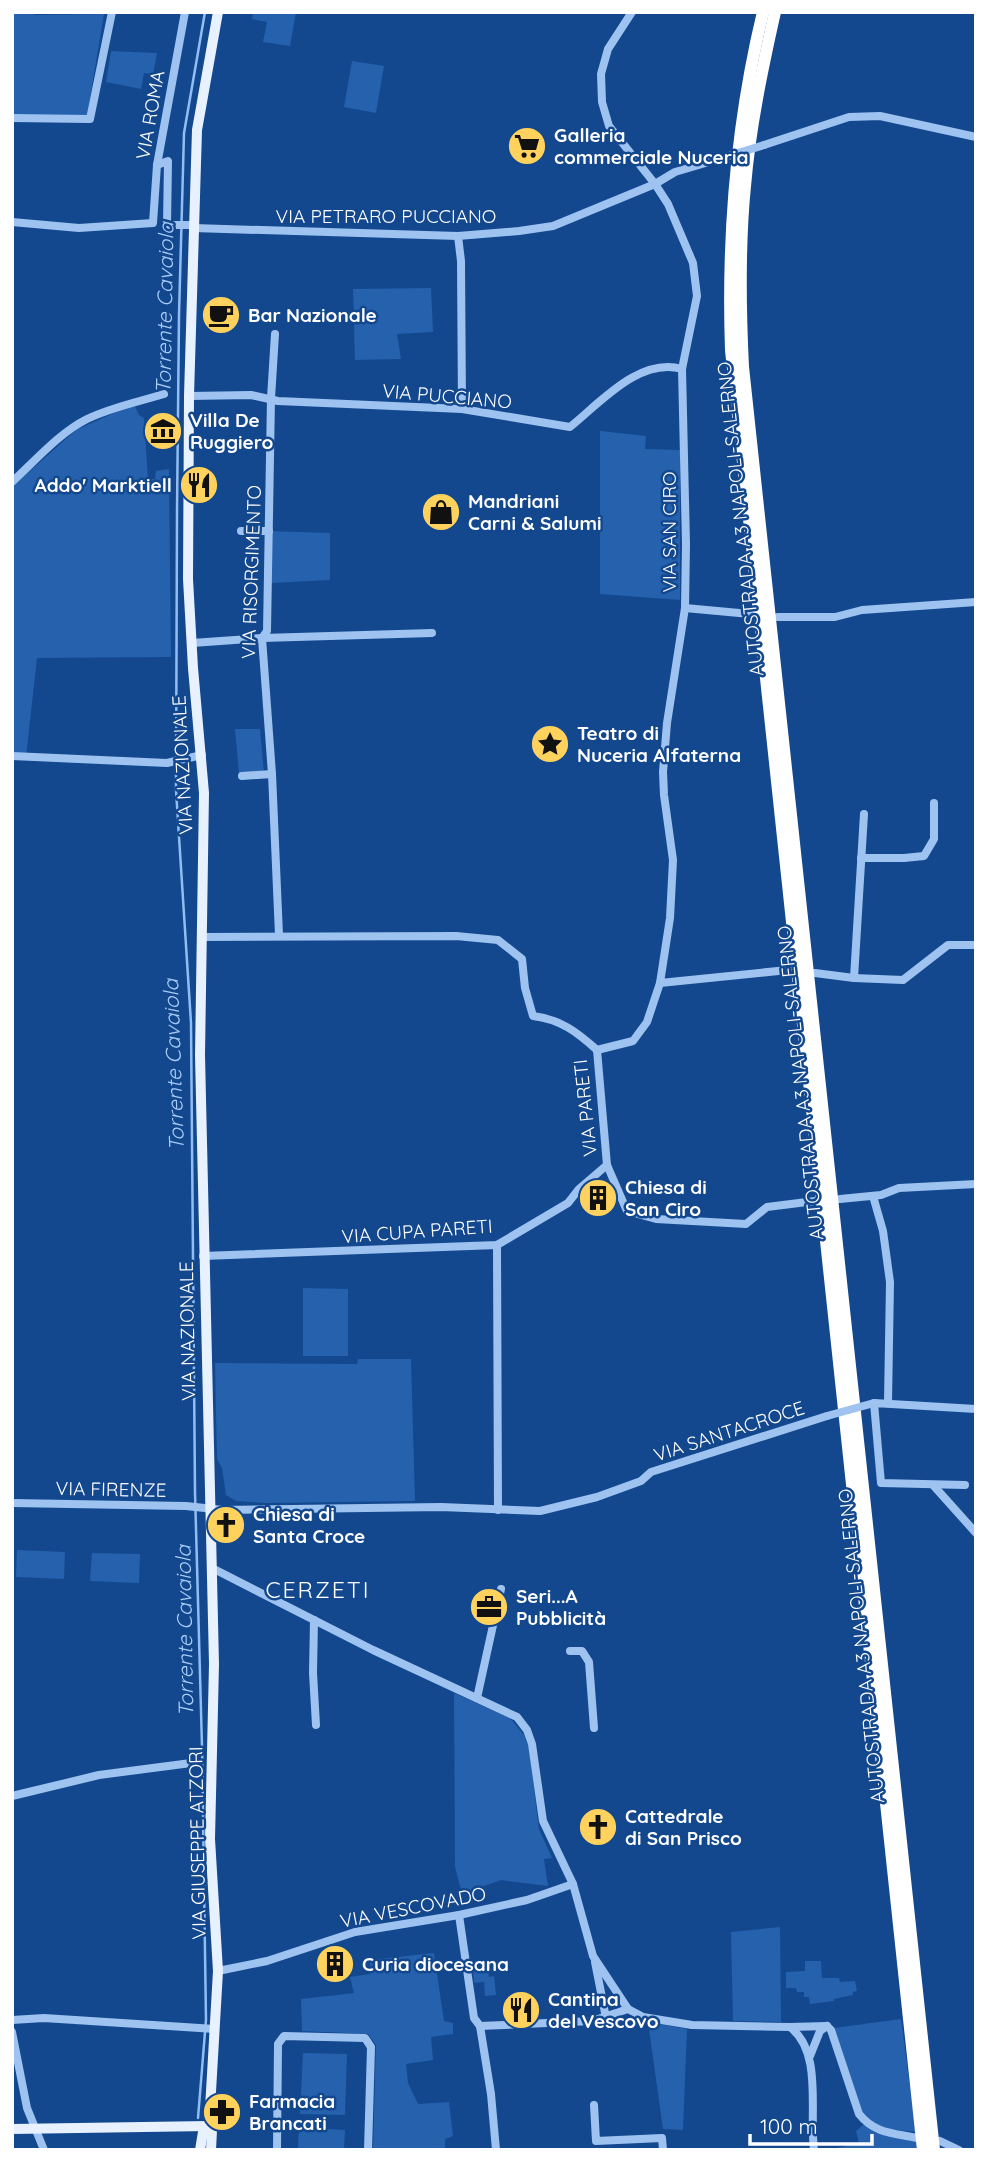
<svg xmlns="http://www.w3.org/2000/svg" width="988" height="2162" font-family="Quicksand,sans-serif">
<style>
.green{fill:#2561ad}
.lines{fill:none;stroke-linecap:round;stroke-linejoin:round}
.stream{stroke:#90bdf4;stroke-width:2.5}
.minor{stroke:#9ec3f1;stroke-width:8}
.major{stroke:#e8f1ff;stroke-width:10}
.highway{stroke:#fff;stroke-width:12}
.minor-bridge{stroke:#9ec3f1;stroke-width:8}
.labels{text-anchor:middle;stroke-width:5;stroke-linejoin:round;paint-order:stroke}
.street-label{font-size:19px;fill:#fff;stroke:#13488e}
.poi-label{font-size:19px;font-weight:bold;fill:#fff;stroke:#13488e;text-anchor:start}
.water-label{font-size:21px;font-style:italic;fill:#aacdf8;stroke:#13488e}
.quarter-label{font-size:23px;letter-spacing:2px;fill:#fff;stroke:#13488e}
</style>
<rect width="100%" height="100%" fill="#13488e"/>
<g class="green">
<polygon points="12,12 33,12 34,15 104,14 87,116 12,115"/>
<polygon points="253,12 296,12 290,46 263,42 267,22 252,19"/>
<polygon points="111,51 157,53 153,75 144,73 141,89 106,82"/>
<polygon points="352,61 384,66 376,113 344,107"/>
<polygon points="431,288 433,332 397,334 401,359 355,360 353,289"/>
<polygon points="134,404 139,415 144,418 148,479 155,479 156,471 169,469 171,657 37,658 26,757 12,756 12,487 76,430"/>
<polygon points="600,431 646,436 645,449 680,450 680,600 600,594"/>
<polygon points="269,531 330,533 330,580 271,583"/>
<polygon points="235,729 260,729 264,773 239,773"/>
<polygon points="303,1288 348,1289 348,1356 303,1356"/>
<polygon points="358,1359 411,1359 415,1501 266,1503 236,1501 226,1495 222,1468 217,1459 215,1363 357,1364"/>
<polygon points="17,1550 65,1552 64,1579 16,1577"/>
<polygon points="92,1553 140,1554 139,1583 90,1581"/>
<polygon points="454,1693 510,1718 524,1735 529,1748 539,1829 552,1858 544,1859 548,1886 501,1880 462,1894 455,1867"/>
<polygon points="780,1927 781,2022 733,2021 731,1932"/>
<polygon points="434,1953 444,2021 453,2023 453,2034 431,2037 433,2060 406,2064 408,2083 418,2104 449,2102 453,2136 445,2139 445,2150 373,2150 376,2045 368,2034 302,2031 301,1999 354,1993 350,1977 370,1974 370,1960"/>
<polygon points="805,1961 821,1961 822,1978 839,1978 840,1982 855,1981 857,1991 853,1992 853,1995 834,1999 834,2001 810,2004 809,1997 804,1997 804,1992 797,1992 796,1988 786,1988 786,1972 805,1971"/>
<polygon points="473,1967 488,1967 489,1977 494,1976 496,1995 485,1996 484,1982 474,1983"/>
<polygon points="901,2019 916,2132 878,2128 861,2113 832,2026 834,2028"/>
<polygon points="648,2022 687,2029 683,2130 663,2129"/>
<polygon points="303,2053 347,2054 345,2115 300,2114"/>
<polygon points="864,2124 876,2133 918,2141 918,2150 827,2150 859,2143 856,2131"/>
<polygon points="299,2127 345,2130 344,2150 298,2150"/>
</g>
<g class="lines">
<polyline class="stream" points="198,2118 206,2020 202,1747 195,1492 191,1023 176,790 177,512 179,315 184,133 205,12"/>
<g class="minor">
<polyline points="12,118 90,119 112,12"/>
<polyline points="764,145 849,117 880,116 976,137"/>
<polyline points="157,165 168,161 167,225 193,225"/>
<polyline points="12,222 79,228 153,223 157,165 185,12"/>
<polyline points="193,228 458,236 519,231 553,226 655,184 675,172 719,159"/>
<polyline points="458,236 461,261 462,409"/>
<polyline points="275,334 271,398 267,631 262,638 272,774 279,935"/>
<path d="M189,396l62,-1 27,6 184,8 108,18c30,-24 69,-70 112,-58"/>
<path d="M12,482c23,-21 47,-49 75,-63 25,-12 51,-17 77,-25"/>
<polyline points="241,531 269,531"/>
<polyline points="685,608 750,614"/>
<polyline points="778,617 835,617 862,610 976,602"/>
<polyline points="192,643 262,638 432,633"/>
<polyline points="12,756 167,763 202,755"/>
<polyline points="242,776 272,774"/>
<polyline points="861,858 904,858 924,856 934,839 934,803"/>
<path d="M201,937l255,-1 42,4 24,19 3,29 8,28c27,3 44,16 64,34l10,115 20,46 29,8 90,5 21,-17 48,-6"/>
<polyline points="815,973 854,978 903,980 948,945 976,945"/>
<polyline points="854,978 864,814"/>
<polyline points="660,983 788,970"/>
<polyline points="597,1050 633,1041 647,1022 660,983 670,918 673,860 664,795 663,772 667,723 685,608 686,544 682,369 697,296 693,263 668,204 655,184 609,126 602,102 601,74 608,49 632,12"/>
<polyline points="873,1196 883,1231 890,1282 888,1402"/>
<polyline points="840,1199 881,1195 899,1188 976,1184"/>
<polyline points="497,1245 498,1510"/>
<polyline points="203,1256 497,1245 568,1203 579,1189 607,1165"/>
<polyline points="933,1485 976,1533"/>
<polyline points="965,1485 881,1483 874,1403 976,1409"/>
<polyline points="12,1503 186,1506 223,1510 441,1507 540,1511 597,1497 641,1481 651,1472 827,1416"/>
<path d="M212,1568l161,82 144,67 10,13 5,14 11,77 30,63 20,72 35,53 15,8 49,8 98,2c33,25 19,85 24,123"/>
<polyline points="314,1620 313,1673 316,1725"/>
<polyline points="570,1651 582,1651 589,1662 594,1728"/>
<polyline points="477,1698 501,1589"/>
<polyline points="12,1796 99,1775 191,1763"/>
<polyline points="459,1915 474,2018 480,2026 491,2094 496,2150"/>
<polyline points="595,1962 606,2018"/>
<polyline points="218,1971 267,1961 355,1932 459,1915 527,1900 573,1884"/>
<polyline points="12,2020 44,2018 215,2029"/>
<polyline points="480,2026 592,2021 628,2009"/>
<path d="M827,2026l4,4 28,84c16,20 35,19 58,24"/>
<polyline points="790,2027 827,2026"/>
<polyline points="12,2032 27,2108 44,2150"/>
<polyline points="810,2056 820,2031 827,2026"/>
<polyline points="594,2105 596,2141 662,2138 663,2150"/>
<polyline points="940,2141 959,2150"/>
<polyline points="277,2150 278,2044 284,2036 365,2038 371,2047 368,2150"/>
</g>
<g class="major">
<polyline points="12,2129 209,2126"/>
<polyline points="200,2150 203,2132 209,2126"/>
<polyline points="211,2150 212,2130 209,2126 218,1971 210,1839 214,1664 200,1055 204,793 193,668 188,579 189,396 197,130 218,12"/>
</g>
<g class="highway">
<path d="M763,12c-27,112 -36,223 -32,338l192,1800"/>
<path d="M775,12c-13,58 -25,115 -30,174 -6,60 -5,120 -2,181l191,1783"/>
</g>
<g class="minor-bridge">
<polyline points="719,159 764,145"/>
<polyline points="827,1416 874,1403"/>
</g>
</g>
<defs>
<g id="supermarket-disc" transform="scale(2.0125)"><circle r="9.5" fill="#ffd25e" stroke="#13488e"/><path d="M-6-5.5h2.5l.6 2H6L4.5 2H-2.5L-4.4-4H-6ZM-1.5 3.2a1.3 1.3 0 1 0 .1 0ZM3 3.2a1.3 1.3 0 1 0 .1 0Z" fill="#111"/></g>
<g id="cafe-disc" transform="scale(2.0125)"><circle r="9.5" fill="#ffd25e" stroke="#13488e"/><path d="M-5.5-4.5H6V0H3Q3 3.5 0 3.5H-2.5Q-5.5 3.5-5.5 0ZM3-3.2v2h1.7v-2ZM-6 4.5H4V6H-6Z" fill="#111"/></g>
<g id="museum-disc" transform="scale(2.0125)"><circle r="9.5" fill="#ffd25e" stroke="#13488e"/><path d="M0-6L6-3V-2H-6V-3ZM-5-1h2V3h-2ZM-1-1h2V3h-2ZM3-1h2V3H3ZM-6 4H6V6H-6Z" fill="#111"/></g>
<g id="restaurant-disc" transform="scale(2.0125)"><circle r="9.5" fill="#ffd25e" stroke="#13488e"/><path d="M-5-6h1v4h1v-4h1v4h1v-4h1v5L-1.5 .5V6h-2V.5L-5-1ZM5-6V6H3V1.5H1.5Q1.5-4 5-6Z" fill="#111"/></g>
<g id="shop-disc" transform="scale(2.0125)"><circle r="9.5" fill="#ffd25e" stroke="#13488e"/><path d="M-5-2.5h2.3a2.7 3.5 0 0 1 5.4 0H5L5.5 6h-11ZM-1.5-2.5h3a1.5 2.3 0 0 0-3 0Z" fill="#111"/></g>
<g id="sight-disc" transform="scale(2.0125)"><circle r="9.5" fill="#ffd25e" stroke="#13488e"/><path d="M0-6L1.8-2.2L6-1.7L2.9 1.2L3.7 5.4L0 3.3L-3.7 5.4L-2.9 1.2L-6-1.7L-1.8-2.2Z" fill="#111"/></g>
<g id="building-disc" transform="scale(2.0125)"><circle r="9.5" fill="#ffd25e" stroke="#13488e"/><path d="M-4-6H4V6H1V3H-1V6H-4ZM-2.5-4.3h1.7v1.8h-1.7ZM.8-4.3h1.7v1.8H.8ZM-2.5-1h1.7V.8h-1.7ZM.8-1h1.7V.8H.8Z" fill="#111"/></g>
<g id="church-disc" transform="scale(2.0125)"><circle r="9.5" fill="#ffd25e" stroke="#13488e"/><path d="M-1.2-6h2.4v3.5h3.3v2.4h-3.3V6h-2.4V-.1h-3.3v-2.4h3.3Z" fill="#111"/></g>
<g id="office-disc" transform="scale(2.0125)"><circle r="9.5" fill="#ffd25e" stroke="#13488e"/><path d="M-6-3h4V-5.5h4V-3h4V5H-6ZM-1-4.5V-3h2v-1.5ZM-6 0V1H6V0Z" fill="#111"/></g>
<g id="pharmacy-disc" transform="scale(2.0125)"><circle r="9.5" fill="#ffd25e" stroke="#13488e"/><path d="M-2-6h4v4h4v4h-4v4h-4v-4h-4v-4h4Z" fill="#111"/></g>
</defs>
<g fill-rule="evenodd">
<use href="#supermarket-disc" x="527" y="146"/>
<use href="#cafe-disc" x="221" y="315"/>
<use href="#museum-disc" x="163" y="431"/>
<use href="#restaurant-disc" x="199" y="485"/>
<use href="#shop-disc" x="441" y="512"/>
<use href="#sight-disc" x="550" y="744"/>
<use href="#building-disc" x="598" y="1198"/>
<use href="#church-disc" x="226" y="1525"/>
<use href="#office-disc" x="489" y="1607"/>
<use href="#church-disc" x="598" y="1827"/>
<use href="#building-disc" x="335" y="1964"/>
<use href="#restaurant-disc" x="521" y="2010"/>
<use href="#pharmacy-disc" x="222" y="2112"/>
</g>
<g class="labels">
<g class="street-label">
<text transform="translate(150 115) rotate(-80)" y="7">VIA ROMA</text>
<text x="386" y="223">VIA PETRARO PUCCIANO</text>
<text transform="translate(447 396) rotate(5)" y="7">VIA PUCCIANO</text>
<text transform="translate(740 519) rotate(-96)" y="7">AUTOSTRADA A3 NAPOLI-SALERNO</text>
<text transform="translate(669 532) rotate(-90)" y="7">VIA SAN CIRO</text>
<text transform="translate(251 572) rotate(-88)" y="7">VIA RISORGIMENTO</text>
<text transform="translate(182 765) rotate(-93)" y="7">VIA NAZIONALE</text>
<text transform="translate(800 1083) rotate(-96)" y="7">AUTOSTRADA A3 NAPOLI-SALERNO</text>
<text transform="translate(585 1108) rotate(-96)" y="7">VIA PARETI</text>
<text transform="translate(417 1231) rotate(-4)" y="7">VIA CUPA PARETI</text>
<text transform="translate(187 1331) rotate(-91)" y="7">VIA NAZIONALE</text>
<text transform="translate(729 1431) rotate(-18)" y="7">VIA SANTACROCE</text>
<text transform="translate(111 1489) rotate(1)" y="7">VIA FIRENZE</text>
<text transform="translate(861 1646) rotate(-96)" y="7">AUTOSTRADA A3 NAPOLI-SALERNO</text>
<text transform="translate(197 1843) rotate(-91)" y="7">VIA GIUSEPPE ATZORI</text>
<text transform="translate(413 1907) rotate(-11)" y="7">VIA VESCOVADO</text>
</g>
<g class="poi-label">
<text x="554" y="142">Galleria<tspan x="554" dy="22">commerciale Nuceria</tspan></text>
<text x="248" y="322">Bar Nazionale</text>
<text x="190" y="427">Villa De<tspan x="190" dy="22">Ruggiero</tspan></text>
<text x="172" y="492" text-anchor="end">Addo' Marktiell</text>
<text x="468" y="508">Mandriani<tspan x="468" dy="22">Carni &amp; Salumi</tspan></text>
<text x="577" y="740">Teatro di<tspan x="577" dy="22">Nuceria Alfaterna</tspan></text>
<text x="625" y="1194">Chiesa di<tspan x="625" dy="22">San Ciro</tspan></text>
<text x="253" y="1521">Chiesa di<tspan x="253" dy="22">Santa Croce</tspan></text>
<text x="516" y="1603">Seri...A<tspan x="516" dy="22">Pubblicità</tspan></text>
<text x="625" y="1823">Cattedrale<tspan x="625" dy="22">di San Prisco</tspan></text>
<text x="362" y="1971">Curia diocesana</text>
<text x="548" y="2006">Cantina<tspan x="548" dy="22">del Vescovo</tspan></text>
<text x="249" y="2108">Farmacia<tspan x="249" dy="22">Brancati</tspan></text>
</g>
<g class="water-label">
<text transform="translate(165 308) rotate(-89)" y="7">Torrente Cavaiola</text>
<text transform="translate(174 1065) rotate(-92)" y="7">Torrente Cavaiola</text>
<text transform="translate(185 1631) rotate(-91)" y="7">Torrente Cavaiola</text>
</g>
<g class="quarter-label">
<text x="318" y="1598">CERZETI</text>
</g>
</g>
<rect width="988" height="2162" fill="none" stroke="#ffffff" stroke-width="28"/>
<path d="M750 2134v10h122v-10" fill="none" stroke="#ffffff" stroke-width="3.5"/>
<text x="760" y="2134" font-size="21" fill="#ffffff" stroke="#13488e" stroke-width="5" paint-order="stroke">100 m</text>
</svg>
